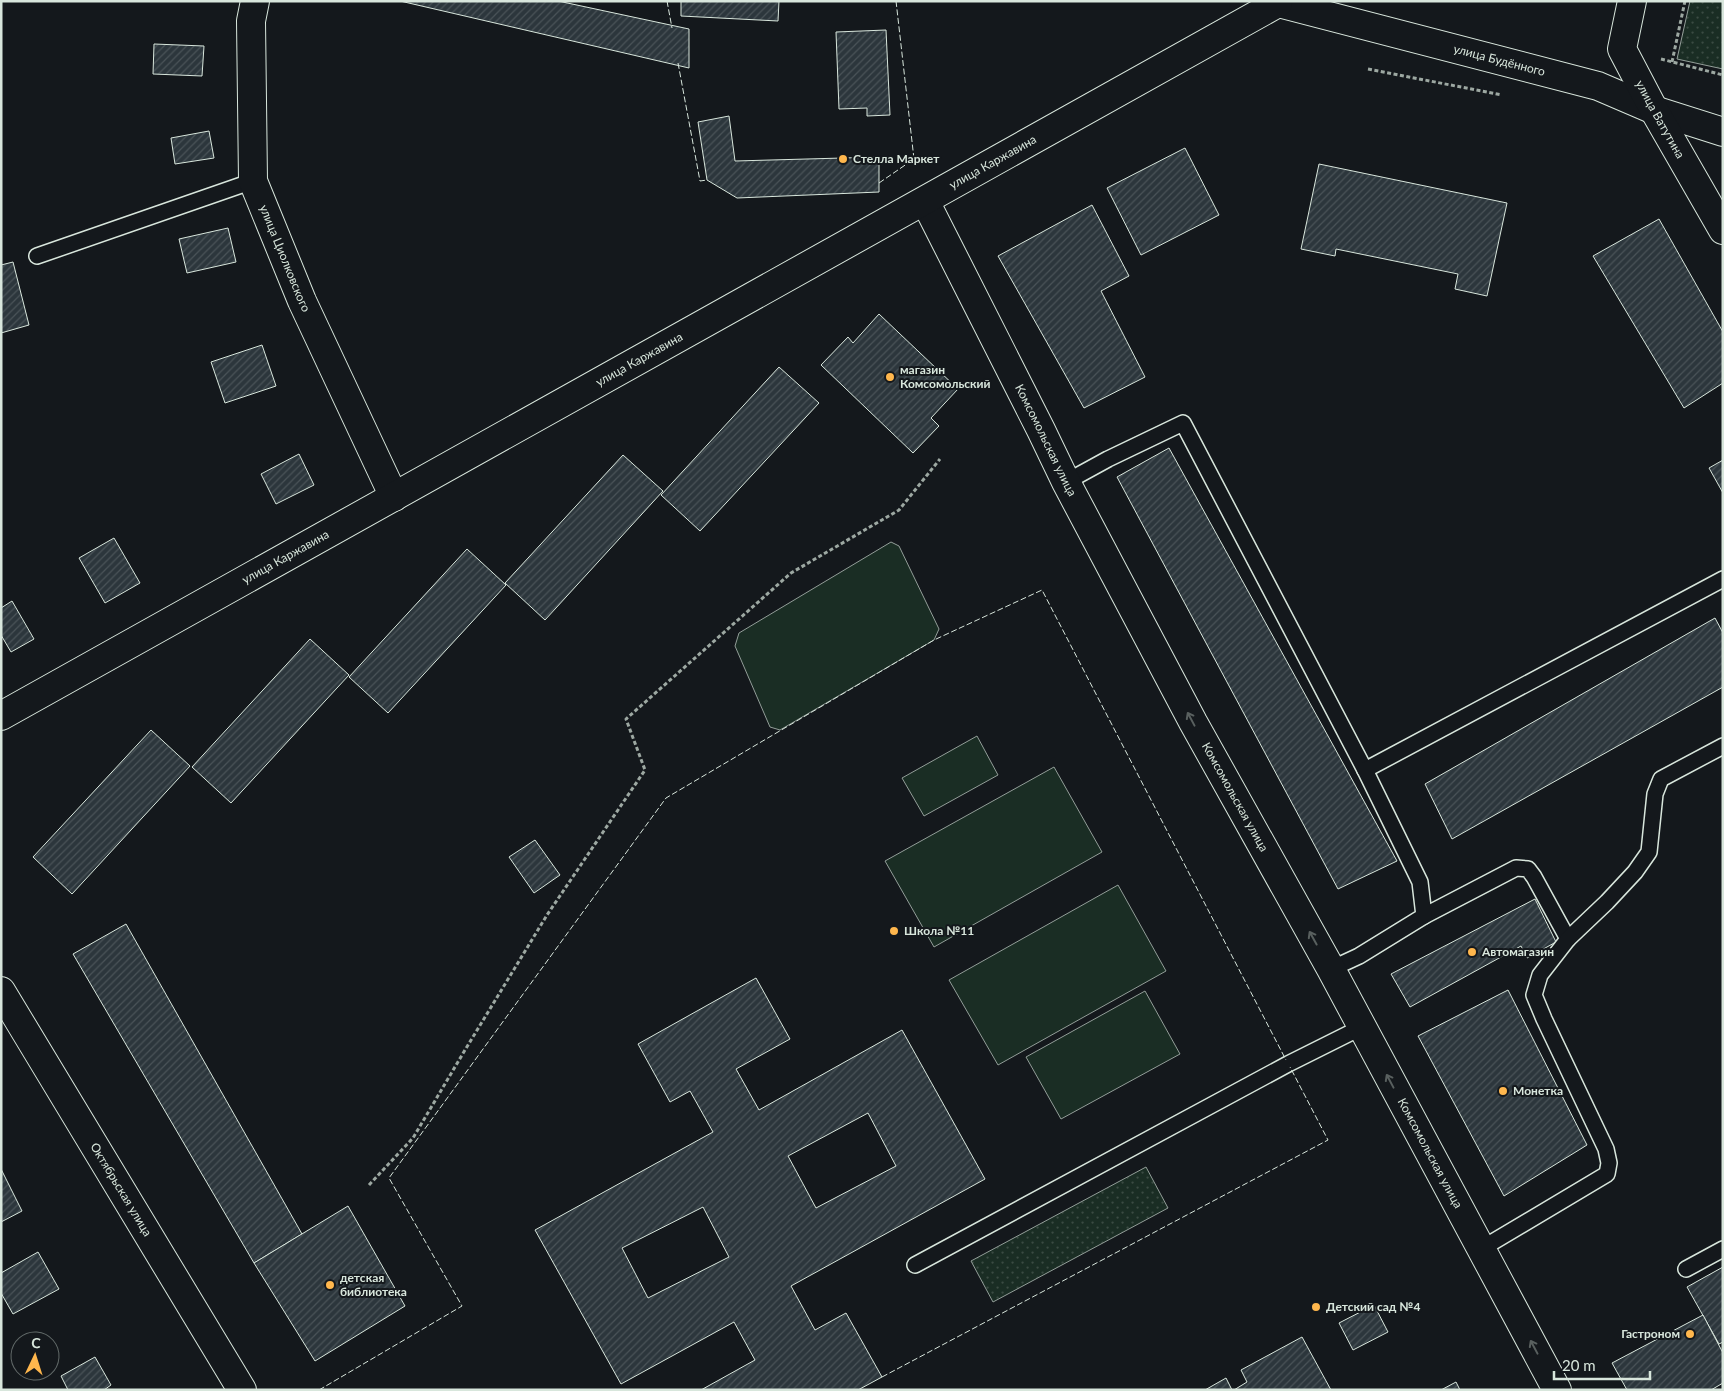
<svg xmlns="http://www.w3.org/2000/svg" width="1724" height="1391" font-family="Lato,sans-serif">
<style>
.grass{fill:#1a2d24;stroke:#939e99}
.park{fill:url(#park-dots);stroke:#939e99}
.building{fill:url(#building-hatch);stroke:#d8e6dc;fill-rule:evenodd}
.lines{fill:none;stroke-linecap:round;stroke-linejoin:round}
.service-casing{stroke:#d8e6dc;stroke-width:18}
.minor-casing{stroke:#d8e6dc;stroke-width:30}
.tertiary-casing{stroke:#d8e6dc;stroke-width:30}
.secondary-casing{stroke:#d8e6dc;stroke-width:30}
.path{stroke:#9da8a2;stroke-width:3;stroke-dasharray:4 2.5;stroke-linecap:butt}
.service{stroke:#14181c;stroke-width:15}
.minor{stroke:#14181c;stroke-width:28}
.tertiary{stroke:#14181c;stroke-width:28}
.secondary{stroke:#14181c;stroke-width:28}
.fence{stroke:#d8e6dc;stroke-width:1;stroke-dasharray:6 2.5;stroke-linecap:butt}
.oneway{stroke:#59605f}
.poi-dot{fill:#ffb74d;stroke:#14181c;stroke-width:2}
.labels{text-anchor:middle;stroke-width:4;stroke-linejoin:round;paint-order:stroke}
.street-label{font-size:12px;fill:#d8e6dc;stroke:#14181c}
.poi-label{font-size:12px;font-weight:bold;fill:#d8e6dc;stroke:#14181c;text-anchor:start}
</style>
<defs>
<pattern id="park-dots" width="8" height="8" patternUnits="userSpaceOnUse" patternTransform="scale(1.25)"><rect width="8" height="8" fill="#1a2d24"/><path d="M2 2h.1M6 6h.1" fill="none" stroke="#3b4b43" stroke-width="1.8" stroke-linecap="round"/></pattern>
<pattern id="building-hatch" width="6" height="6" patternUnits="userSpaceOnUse" patternTransform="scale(1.25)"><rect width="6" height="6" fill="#2c363c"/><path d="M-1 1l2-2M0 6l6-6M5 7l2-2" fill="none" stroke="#4a5358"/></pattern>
</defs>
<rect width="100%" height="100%" fill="#14181c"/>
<g class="grass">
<polygon points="891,542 899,546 939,629 934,640 780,730 770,727 735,646 739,633"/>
<polygon points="977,736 998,775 924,816 902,778"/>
<polygon points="1054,767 1102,852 934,947 885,861"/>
<polygon points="1118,885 1166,971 998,1065 949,980"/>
<polygon points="1145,991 1180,1054 1061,1119 1026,1057"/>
</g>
<g class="park">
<polygon points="1690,1 1723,1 1723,69 1677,59"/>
<polygon points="1146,1167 1168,1208 993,1302 971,1261"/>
</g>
<g class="building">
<polygon points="400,1 558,1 689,29 689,68"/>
<polygon points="681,1 779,1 778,21 681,16"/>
<polygon points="886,30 890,115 867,116 867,108 839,109 836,32"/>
<polygon points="154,44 204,46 202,76 153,74"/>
<polygon points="729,116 735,161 879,157 879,192 737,198 707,180 698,122"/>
<polygon points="209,131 214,158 175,164 171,138"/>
<polygon points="1185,148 1219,215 1141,255 1107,188"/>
<polygon points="1319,164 1507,203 1487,296 1455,289 1458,274 1336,249 1335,256 1301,249"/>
<polygon points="1092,205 1129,276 1101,291 1145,377 1084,408 998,256"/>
<polygon points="1659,219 1723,332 1723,383 1684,408 1593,256"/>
<polygon points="228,228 236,262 187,273 179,239"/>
<polygon points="13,262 29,325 1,333 1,265"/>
<polygon points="879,314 958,389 931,418 939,426 913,453 821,365 848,337 853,343"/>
<polygon points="262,345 276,386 225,403 211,362"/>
<polygon points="779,367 819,403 700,531 661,495"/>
<polygon points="1169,448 1397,861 1338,889 1117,477"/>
<polygon points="299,454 314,485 276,504 261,474"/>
<polygon points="623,455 663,491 545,620 505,583"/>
<polygon points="1723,460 1723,493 1709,468"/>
<polygon points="114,538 140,583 105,603 79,558"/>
<polygon points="467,549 506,585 388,713 349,677"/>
<polygon points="12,601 34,639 11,652 1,635 1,608"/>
<polygon points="1715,618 1723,633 1723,687 1452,839 1425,784"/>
<polygon points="310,639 349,675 231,803 192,767"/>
<polygon points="151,730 190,766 72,894 33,857"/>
<polygon points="535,840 560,875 534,893 509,857"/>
<polygon points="1535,899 1556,942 1527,958 1521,946 1410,1007 1391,974"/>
<polygon points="126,924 302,1234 254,1263 73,954"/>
<path d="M756,978l34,61 -54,30 23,41 143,-80 83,149 -194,107 24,44 31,-17 36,64 -24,13h-157l54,-30 -21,-38 -113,62 -86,-154 178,-98 -23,-41 -20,11 -32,-58zM868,1113l28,53 -80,42 -28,-52zM703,1207l26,50 -81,41 -26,-50z"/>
<polygon points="1508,990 1587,1145 1504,1196 1418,1036"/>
<polygon points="1,1169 22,1211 1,1222"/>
<polygon points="348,1206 405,1306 315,1361 254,1263"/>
<polygon points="38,1252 59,1289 13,1314 1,1293 1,1273"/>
<polygon points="1723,1267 1723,1342 1719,1344 1687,1287"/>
<polygon points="1374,1305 1388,1332 1353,1350 1339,1323"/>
<polygon points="1703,1315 1723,1353 1723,1383 1711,1390 1627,1390 1612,1363"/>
<polygon points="1302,1337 1331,1390 1234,1390 1247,1382 1241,1370"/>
<polygon points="95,1357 111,1385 104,1390 68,1390 61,1376"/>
<polygon points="1226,1378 1232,1390 1205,1390"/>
<polygon points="1456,1382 1460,1390 1441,1390"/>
</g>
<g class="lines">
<g class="service-casing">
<g id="service">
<polyline points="37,256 253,181"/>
<polyline points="1066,482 1108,459 1183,423 1365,770"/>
<polyline points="1424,916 1516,868 1528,869 1534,877 1568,939"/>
<polyline points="1331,969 1359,956 1424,916 1420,882 1365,770 1723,579"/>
<polyline points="1481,1249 1607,1174 1609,1163 1606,1149 1544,1019 1534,995 1540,975 1568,939 1607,902 1635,872 1649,852 1655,794 1661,779 1723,746"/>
<polyline points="915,1265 1288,1064 1362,1027"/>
<polyline points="1686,1269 1723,1249"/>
</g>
</g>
<g class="minor-casing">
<g id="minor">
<path id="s1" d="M255,1l-4,20 2,160 49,120 92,196"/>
<path id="s2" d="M1271,1l327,85 56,24 69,22"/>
<path id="s3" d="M925,201l116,229 25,52 127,240 138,247 226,421"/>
</g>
</g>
<g class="tertiary-casing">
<g id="tertiary">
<path id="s4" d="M1,716l1277,-713"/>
<path id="s5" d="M1,991l241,399"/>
</g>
</g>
<g class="secondary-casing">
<g id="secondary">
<path id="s6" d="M1632,1l-10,48 32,61 69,120"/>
</g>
</g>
<g class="path">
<polyline points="1661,59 1723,75"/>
<polyline points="1672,62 1685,1"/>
<polyline points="1368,69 1502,95"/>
<polyline points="369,1185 413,1138 465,1050 547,915 645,770 626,719 791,573 899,510 940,459"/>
</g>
<use href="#service" class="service"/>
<use href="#minor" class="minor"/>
<use href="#tertiary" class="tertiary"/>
<use href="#secondary" class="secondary"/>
<g class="fence">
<polyline points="667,1 672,28"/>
<polyline points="678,63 700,181 707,180"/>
<polyline points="879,183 914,159 896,1"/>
<polyline points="882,1377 1328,1140 1290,1067"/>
<polyline points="319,1390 462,1306 389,1178 666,798 934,640 1042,590 1286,1060"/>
</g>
</g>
<defs><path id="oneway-shaft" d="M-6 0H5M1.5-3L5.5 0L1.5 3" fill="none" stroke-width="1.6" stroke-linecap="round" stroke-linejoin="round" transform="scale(1.25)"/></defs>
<g class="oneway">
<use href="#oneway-shaft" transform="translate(1191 719) rotate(-118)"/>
<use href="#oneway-shaft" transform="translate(1313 938) rotate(-119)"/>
<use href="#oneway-shaft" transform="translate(1390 1081) rotate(-118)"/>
<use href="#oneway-shaft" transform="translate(1534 1347) rotate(-118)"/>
</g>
<g class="poi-dot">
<circle cx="843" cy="159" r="5"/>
<circle cx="890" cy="377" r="5"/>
<circle cx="894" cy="931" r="5"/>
<circle cx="1472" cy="952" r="5"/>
<circle cx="1503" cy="1091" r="5"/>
<circle cx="330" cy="1285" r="5"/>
<circle cx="1316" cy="1307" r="5"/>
<circle cx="1690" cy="1334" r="5"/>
</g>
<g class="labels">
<g class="street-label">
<text dy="4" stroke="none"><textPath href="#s2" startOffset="236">улица Будённого</textPath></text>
<text dy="4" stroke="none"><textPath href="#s6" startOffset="129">улица Ватутина</textPath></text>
<text dy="4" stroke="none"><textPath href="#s4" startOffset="1136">улица Каржавина</textPath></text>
<text dy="4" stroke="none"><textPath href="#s1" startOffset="264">улица Циолковского</textPath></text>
<text dy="4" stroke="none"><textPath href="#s4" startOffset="731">улица Каржавина</textPath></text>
<text dy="4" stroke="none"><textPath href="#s3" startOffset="268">Комсомольская улица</textPath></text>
<text dy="4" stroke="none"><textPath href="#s4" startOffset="326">улица Каржавина</textPath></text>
<text dy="4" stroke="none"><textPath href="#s3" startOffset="672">Комсомольская улица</textPath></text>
<text dy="4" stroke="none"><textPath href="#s3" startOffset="1078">Комсомольская улица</textPath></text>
<text dy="4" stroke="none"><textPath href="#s5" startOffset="232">Октябрьская улица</textPath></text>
</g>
<g class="poi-label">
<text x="853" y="163">Стелла Маркет</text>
<text x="900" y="374">магазин<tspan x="900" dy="14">Комсомольский</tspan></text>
<text x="904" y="935">Школа №11</text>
<text x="1482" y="956">Автомагазин</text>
<text x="1513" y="1095">Монетка</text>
<text x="340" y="1282">детская<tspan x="340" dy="14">библиотека</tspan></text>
<text x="1326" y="1311">Детский сад №4</text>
<text x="1680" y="1338" text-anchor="end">Гастроном</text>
</g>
</g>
<rect width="1724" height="1391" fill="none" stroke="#d8e6dc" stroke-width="5"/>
<g transform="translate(35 1356) rotate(4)"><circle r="24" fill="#14181c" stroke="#626a69"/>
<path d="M0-4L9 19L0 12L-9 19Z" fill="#ffb74d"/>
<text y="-8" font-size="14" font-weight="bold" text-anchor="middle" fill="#d8e6dc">С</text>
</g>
<path d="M1554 1371v8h96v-8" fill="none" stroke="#d8e6dc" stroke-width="2.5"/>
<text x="1562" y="1371" font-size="15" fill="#d8e6dc" stroke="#14181c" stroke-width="4" paint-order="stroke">20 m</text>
</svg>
